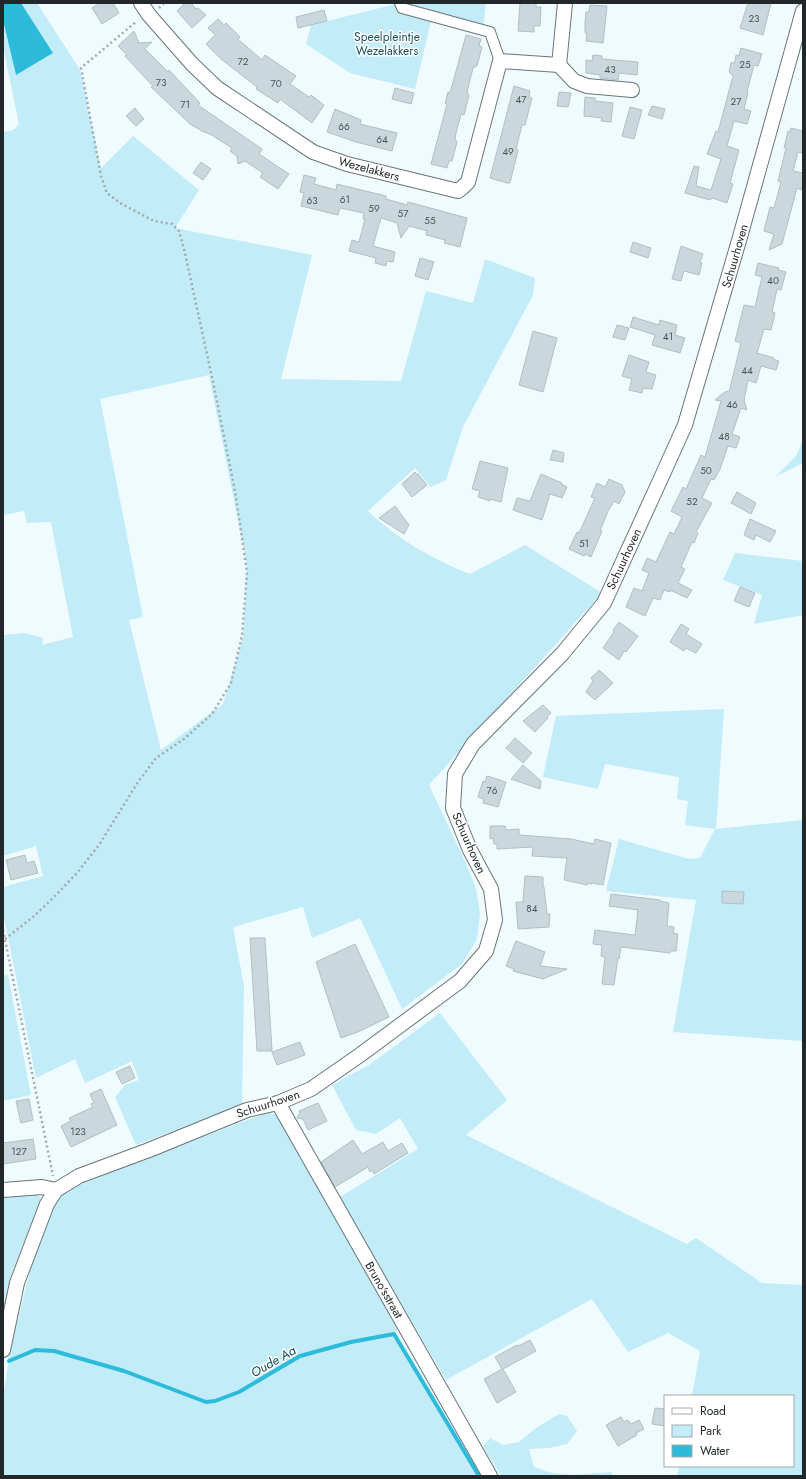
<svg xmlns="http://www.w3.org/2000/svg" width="806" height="1479" font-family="Jost,sans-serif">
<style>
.green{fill:#c1ecf8;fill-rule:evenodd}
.water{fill:#2cbbda}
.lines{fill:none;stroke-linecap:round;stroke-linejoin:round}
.stream{stroke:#2cbbda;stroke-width:4}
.building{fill:#c9d8dc;stroke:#b1bfc3}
.pedestrian-casing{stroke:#687579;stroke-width:12}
.minor-casing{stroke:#687579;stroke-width:16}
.path{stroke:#a0aaac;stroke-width:2.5;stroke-dasharray:2 3;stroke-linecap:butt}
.pedestrian{stroke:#fff;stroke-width:10}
.minor{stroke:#fff;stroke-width:14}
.labels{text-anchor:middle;stroke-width:3;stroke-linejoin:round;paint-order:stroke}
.number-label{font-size:10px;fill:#4c5456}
.park-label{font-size:12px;fill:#1b525f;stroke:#fff}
.street-label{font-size:12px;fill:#222829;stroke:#fff}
.water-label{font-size:13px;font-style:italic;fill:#124c58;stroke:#fff}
</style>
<rect width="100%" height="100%" fill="#effbfe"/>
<g class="green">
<path d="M21,3h16l43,67 21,98 32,-32 66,54 -24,38 137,27 -31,124 120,2 25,-90 47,12 12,-44 50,19 -2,17 -70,132 -17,53 -15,7 -16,-19 -47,43c29,28 64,48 102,63l55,-29 77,48 -173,192 39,83 8,21 4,25 -3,25 -15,25 -60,45 -42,-91 -48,20 -9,-31 -70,20 11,59 -2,119 -106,40 -21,-48 10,-12 14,-5 -7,-19 -47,22 -10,-24 -39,19 -33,-166v-25l40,-11 -7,-30 -33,10v-221l21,-2 19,5 -1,7 31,-8 -22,-115 -24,1 -3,-12 -21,4v-383l11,-2 5,-6 -16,-77v-27l13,55 37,-22zM209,375l38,190 -4,73 -20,66 -62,46 -32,-130 14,-3 -43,-218z"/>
<polygon points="400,3 486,3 483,30 432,17 415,89 350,73 306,44 311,25"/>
<polygon points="803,440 803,463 775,477 796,456"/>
<polygon points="735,553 803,561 803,615 754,624 762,595 723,580"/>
<polygon points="724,709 716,829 803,820 803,1041 673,1032 696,900 606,891 619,839 689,859 700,858 715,829 685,825 688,801 677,799 679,777 605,764 598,789 543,777 556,716"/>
<polygon points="8,975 31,1095 3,1101 3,976"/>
<polygon points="440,1013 507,1100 466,1135 687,1244 696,1238 762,1283 803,1285 803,1476 677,1476 679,1466 793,1466 793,1396 692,1396 700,1351 668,1333 628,1352 592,1299 446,1380 354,1223 340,1197 418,1149 400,1118 376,1134 356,1130 332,1085 369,1065"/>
<polygon points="266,1113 280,1115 399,1326 394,1335 479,1476 4,1476 3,1462 3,1395 9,1361 8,1358 34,1256 54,1206 65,1191 128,1165"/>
<polygon points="35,1193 40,1197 40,1202 13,1269 3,1313 3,1196"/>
<polygon points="559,1414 567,1416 577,1431 567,1444 549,1448 529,1449 534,1467 552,1473 574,1475 612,1472 611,1476 501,1476 483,1447 490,1438 503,1445 519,1442 536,1428"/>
</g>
<polygon class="water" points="3,3 21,3 53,53 16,75 3,20"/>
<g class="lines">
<polyline class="stream" points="9,1361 35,1350 54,1351 124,1371 206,1402 215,1401 239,1392 300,1356 351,1342 394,1334 479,1476"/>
</g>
<g class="building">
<polygon points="100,3 113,3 119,13 102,24 92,8"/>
<polygon points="185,3 191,3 196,9 198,8 206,15 192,28 177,11"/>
<polygon points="520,3 536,3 536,7 541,7 540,26 534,26 534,32 518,31"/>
<polygon points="748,3 771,3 763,35 740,28"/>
<polygon points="590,5 607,6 603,43 586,41 587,35 585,32 585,23 586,12 589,12"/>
<polygon points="324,10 327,21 298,28 296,17"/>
<polygon points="218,19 224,25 226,23 240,37 238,39 262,60 265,55 296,76 290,84 309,97 311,95 324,105 312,123 280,99 278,103 256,89 257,87 221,59 206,44 215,35 208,28"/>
<polygon points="134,31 139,43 152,42 145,49 168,72 169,70 200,103 198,105 262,149 259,154 289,174 278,189 260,177 263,173 245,161 238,164 237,156 230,151 232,148 210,134 202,131 190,124 151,87 153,86 125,56 127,55 118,46"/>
<polygon points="466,35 481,39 479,46 482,47 477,66 473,68 467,92 469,95 464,115 461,114 456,133 455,139 457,142 452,161 449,161 447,168 431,164 447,104 445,103 448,92 450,93"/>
<polygon points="741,48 762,54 758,66 754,65 747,92 748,93 744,109 751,111 747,124 734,121 727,146 739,150 730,183 733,184 727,203 712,198 710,200 685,193 694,166 699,167 696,186 711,190 721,159 707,154 716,131 718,132 733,76 729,72 731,63 735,62 736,55 739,56"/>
<polygon points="593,55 602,56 602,59 638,62 637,75 619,73 618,80 600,78 600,75 586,73 586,60 592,61"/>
<polygon points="514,86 530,91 529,97 532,98 525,125 522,125 516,149 518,150 510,183 507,183 490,178"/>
<polygon points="395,88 414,93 411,104 392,99"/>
<polygon points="559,92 571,93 568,107 557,106"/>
<polygon points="585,97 595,98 595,101 613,103 611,122 601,121 602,118 584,116"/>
<polygon points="652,106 665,109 662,119 648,115"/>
<polygon points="630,107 642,110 634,139 622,136"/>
<polygon points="135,108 144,119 136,126 126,116"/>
<polygon points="335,109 361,120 360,124 397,133 392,151 356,142 327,132"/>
<polygon points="791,128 803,131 803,153 798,152 793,171 803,173 803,182 801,190 797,188 782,244 769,250 774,234 764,231 770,207 774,208 781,182 778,181 786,148 784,148 788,131 790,132"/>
<polygon points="201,162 211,169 203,180 193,173"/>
<polygon points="304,175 316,178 314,184 336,190 337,184 345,186 386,196 386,199 407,205 408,202 467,218 460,247 444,243 445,240 426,235 427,231 409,226 401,238 397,223 381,218 373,246 395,252 393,262 387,261 386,266 375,263 376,258 349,251 352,240 359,242 365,219 363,219 364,213 340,208 338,215 301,206 304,193 300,192"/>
<polygon points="633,242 651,248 648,258 630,252"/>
<polygon points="681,246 703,254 700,263 702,263 699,275 684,271 681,281 672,279"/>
<polygon points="420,258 434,262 428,280 415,276"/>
<polygon points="758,263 779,268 778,270 786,272 781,290 777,289 772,312 775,313 771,330 764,329 757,353 774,358 773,359 779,361 776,370 761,366 756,383 748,380 744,400 747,410 741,408 732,434 740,437 736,448 728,446 720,469 714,480 711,479 702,498 712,503 696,532 698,533 694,543 692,542 681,567 685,569 678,583 692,590 687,598 670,590 670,592 664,590 660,600 653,598 645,616 626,607 634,588 642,591 649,573 642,570 647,558 656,562 670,532 674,534 682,517 671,511 683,487 686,489 701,455 705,457 721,401 715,400 726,391 729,392 741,343 735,341 744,305 755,307 762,277 755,275"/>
<polygon points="633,317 659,325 660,320 677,325 675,335 685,338 680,353 652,345 655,335 630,327"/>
<polygon points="617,325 629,328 625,340 613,337"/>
<polygon points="533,331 557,338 543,392 519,385"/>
<polygon points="629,355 649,362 646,372 656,375 652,389 643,388 642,393 629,390 632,379 622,376"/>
<polygon points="553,450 564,453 563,462 550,460"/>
<polygon points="480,461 508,468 501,502 490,499 490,501 478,497 480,491 472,489"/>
<polygon points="415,472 417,475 418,474 427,485 412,497 402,484"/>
<polygon points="541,474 562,483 561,484 567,487 562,498 550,494 542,520 513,510 517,498 530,501"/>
<polygon points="609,479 622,485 625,492 619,504 614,501 608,511 600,531 602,531 591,557 585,554 584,556 569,549 577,532 579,533 595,498 591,497 597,483 605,487"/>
<polygon points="737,492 756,503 751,514 731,503"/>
<polygon points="395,506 409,525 404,534 379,518"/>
<polygon points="750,519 776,531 770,542 756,535 754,540 744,535"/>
<polygon points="740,587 755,593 749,607 734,601"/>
<polygon points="619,622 638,636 626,652 624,651 619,660 603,648 614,632 613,630"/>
<polygon points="681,624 689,629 686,634 702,644 696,653 686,648 684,651 670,642"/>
<polygon points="599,670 613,683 595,700 586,692 593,681 591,678"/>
<polygon points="543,705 551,713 547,717 548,718 535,732 523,721"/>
<polygon points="515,738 532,753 523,763 506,748"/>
<polygon points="523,765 541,781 540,789 511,779"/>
<polygon points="487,776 506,782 498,807 483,803 484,799 478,797 483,781 485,782"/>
<polygon points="490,826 505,826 506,830 519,829 519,835 571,839 594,844 595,839 611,843 603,885 592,883 592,884 587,883 587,885 564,880 567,858 532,856 533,847 497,849 497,844 494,844 493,838 490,839"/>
<polygon points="25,855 27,863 34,861 38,873 11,880 6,860"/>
<polygon points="525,876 543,877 543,887 544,887 547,914 550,914 549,927 518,929 516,902 523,902"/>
<polygon points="722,891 744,892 743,904 722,903"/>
<polygon points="611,894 660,900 660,901 669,903 667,926 674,927 673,933 678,934 676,951 671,951 670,953 621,947 619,959 618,958 614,985 602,984 605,957 601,956 602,945 593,944 595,930 635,935 638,910 609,906"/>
<polygon points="250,938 265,938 272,1051 257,1051"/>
<polygon points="516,941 545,952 540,966 567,969 543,979 513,971 514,969 506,966"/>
<polygon points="355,944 389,1017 358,1032 341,1038 316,962"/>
<polygon points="300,1042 305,1055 277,1065 272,1052"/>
<polygon points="130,1066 135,1078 122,1084 116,1072"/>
<polygon points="101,1089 117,1125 71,1147 61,1126 71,1121 69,1118 93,1107 91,1104 94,1103 90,1094"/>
<polygon points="29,1099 33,1120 21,1123 16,1101"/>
<polygon points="318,1103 327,1121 308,1130 303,1119 297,1118 300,1113 299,1111"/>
<polygon points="33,1139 36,1159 3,1164 3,1143"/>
<polygon points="353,1140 362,1154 383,1142 388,1151 402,1143 408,1153 374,1174 372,1170 370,1172 368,1167 335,1187 321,1162"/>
<polygon points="530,1340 536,1351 503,1369 516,1392 497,1403 484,1379 502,1369 495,1357 517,1345 518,1346"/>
<polygon points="655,1408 665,1409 665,1426 652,1424"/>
<polygon points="621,1417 624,1422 628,1420 631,1424 639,1420 644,1429 636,1433 637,1435 618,1446 606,1425"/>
</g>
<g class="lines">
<g class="pedestrian-casing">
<polyline id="pedestrian" points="400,3 402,8 490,32 500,61"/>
</g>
<g class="minor-casing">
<g id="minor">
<polyline points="141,3 149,15 192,64 217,88 313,152 347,164 458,191 463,187 468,182 500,61 559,65 565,3"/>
<polyline points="559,65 574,81 587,86 632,90"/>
<polyline points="278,1103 490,1476"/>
<polyline points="3,1190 42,1187 56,1190"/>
<polyline points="3,1350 17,1283 47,1204 56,1190 79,1176 149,1150 247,1110 278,1103 311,1089 360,1055 460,981 486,951 495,920 491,889 470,850 453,808 455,774 473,744 562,654 604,603 662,476 685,425 740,237 803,11"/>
</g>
</g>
<g class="path">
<polyline points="159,8 164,3"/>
<polyline points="3,930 53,1176"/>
<polyline points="5,939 33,917 53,898 77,873 99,845 138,782 156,758 184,739 212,714 231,683 242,636 247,572 235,491 213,382 185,253 179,231 172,224 154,221 120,203 107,193 101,176 81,68 137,21"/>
</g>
<use href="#pedestrian" class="pedestrian"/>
<use href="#minor" class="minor"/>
</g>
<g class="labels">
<g class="number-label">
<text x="754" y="22">23</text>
<text x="243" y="65">72</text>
<text x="745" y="68">25</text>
<text x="610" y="73">43</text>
<text x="161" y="86">73</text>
<text x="276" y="87">70</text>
<text x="521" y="103">47</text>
<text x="736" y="105">27</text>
<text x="185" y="108">71</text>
<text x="344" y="130">66</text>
<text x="382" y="143">64</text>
<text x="508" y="155">49</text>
<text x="345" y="203">61</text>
<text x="312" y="204">63</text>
<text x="374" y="212">59</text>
<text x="403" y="217">57</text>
<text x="430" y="224">55</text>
<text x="773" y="284">40</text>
<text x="668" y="340">41</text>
<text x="747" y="374">44</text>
<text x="732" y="408">46</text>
<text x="724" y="440">48</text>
<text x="706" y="474">50</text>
<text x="692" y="505">52</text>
<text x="584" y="547">51</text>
<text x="492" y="794">76</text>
<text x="532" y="912">84</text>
<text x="78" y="1135">123</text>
<text x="19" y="1155">127</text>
</g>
<g class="park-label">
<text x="387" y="41">Speelpleintje<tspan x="387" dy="14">Wezelakkers</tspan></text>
</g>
<g class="street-label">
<text transform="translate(369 169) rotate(15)" y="4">Wezelakkers</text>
<text transform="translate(735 256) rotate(-74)" y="4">Schuurhoven</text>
<text transform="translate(624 559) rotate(-65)" y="4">Schuurhoven</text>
<text transform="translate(469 843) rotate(66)" y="4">Schuurhoven</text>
<text transform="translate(268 1104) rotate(-18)" y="4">Schuurhoven</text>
<text transform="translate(384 1290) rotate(60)" y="4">Bruno'sstraat</text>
</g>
<g class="water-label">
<text transform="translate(273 1361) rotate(-30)" y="5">Oude Aa</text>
</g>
</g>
<rect width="806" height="1479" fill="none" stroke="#222829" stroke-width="8"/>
<rect x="664" y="1395" width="130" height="72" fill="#ffffff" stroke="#a7a9a9"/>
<rect x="672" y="1408" width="20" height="6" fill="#ffffff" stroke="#a7a9a9"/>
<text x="700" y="1415" font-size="12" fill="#222829">Road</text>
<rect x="672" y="1425" width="20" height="12" fill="#c1ecf8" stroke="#a7a9a9"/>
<text x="700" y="1435" font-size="12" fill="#222829">Park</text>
<rect x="672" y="1445" width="20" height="12" fill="#2cbbda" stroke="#a7a9a9"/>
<text x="700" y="1455" font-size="12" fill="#222829">Water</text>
</svg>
